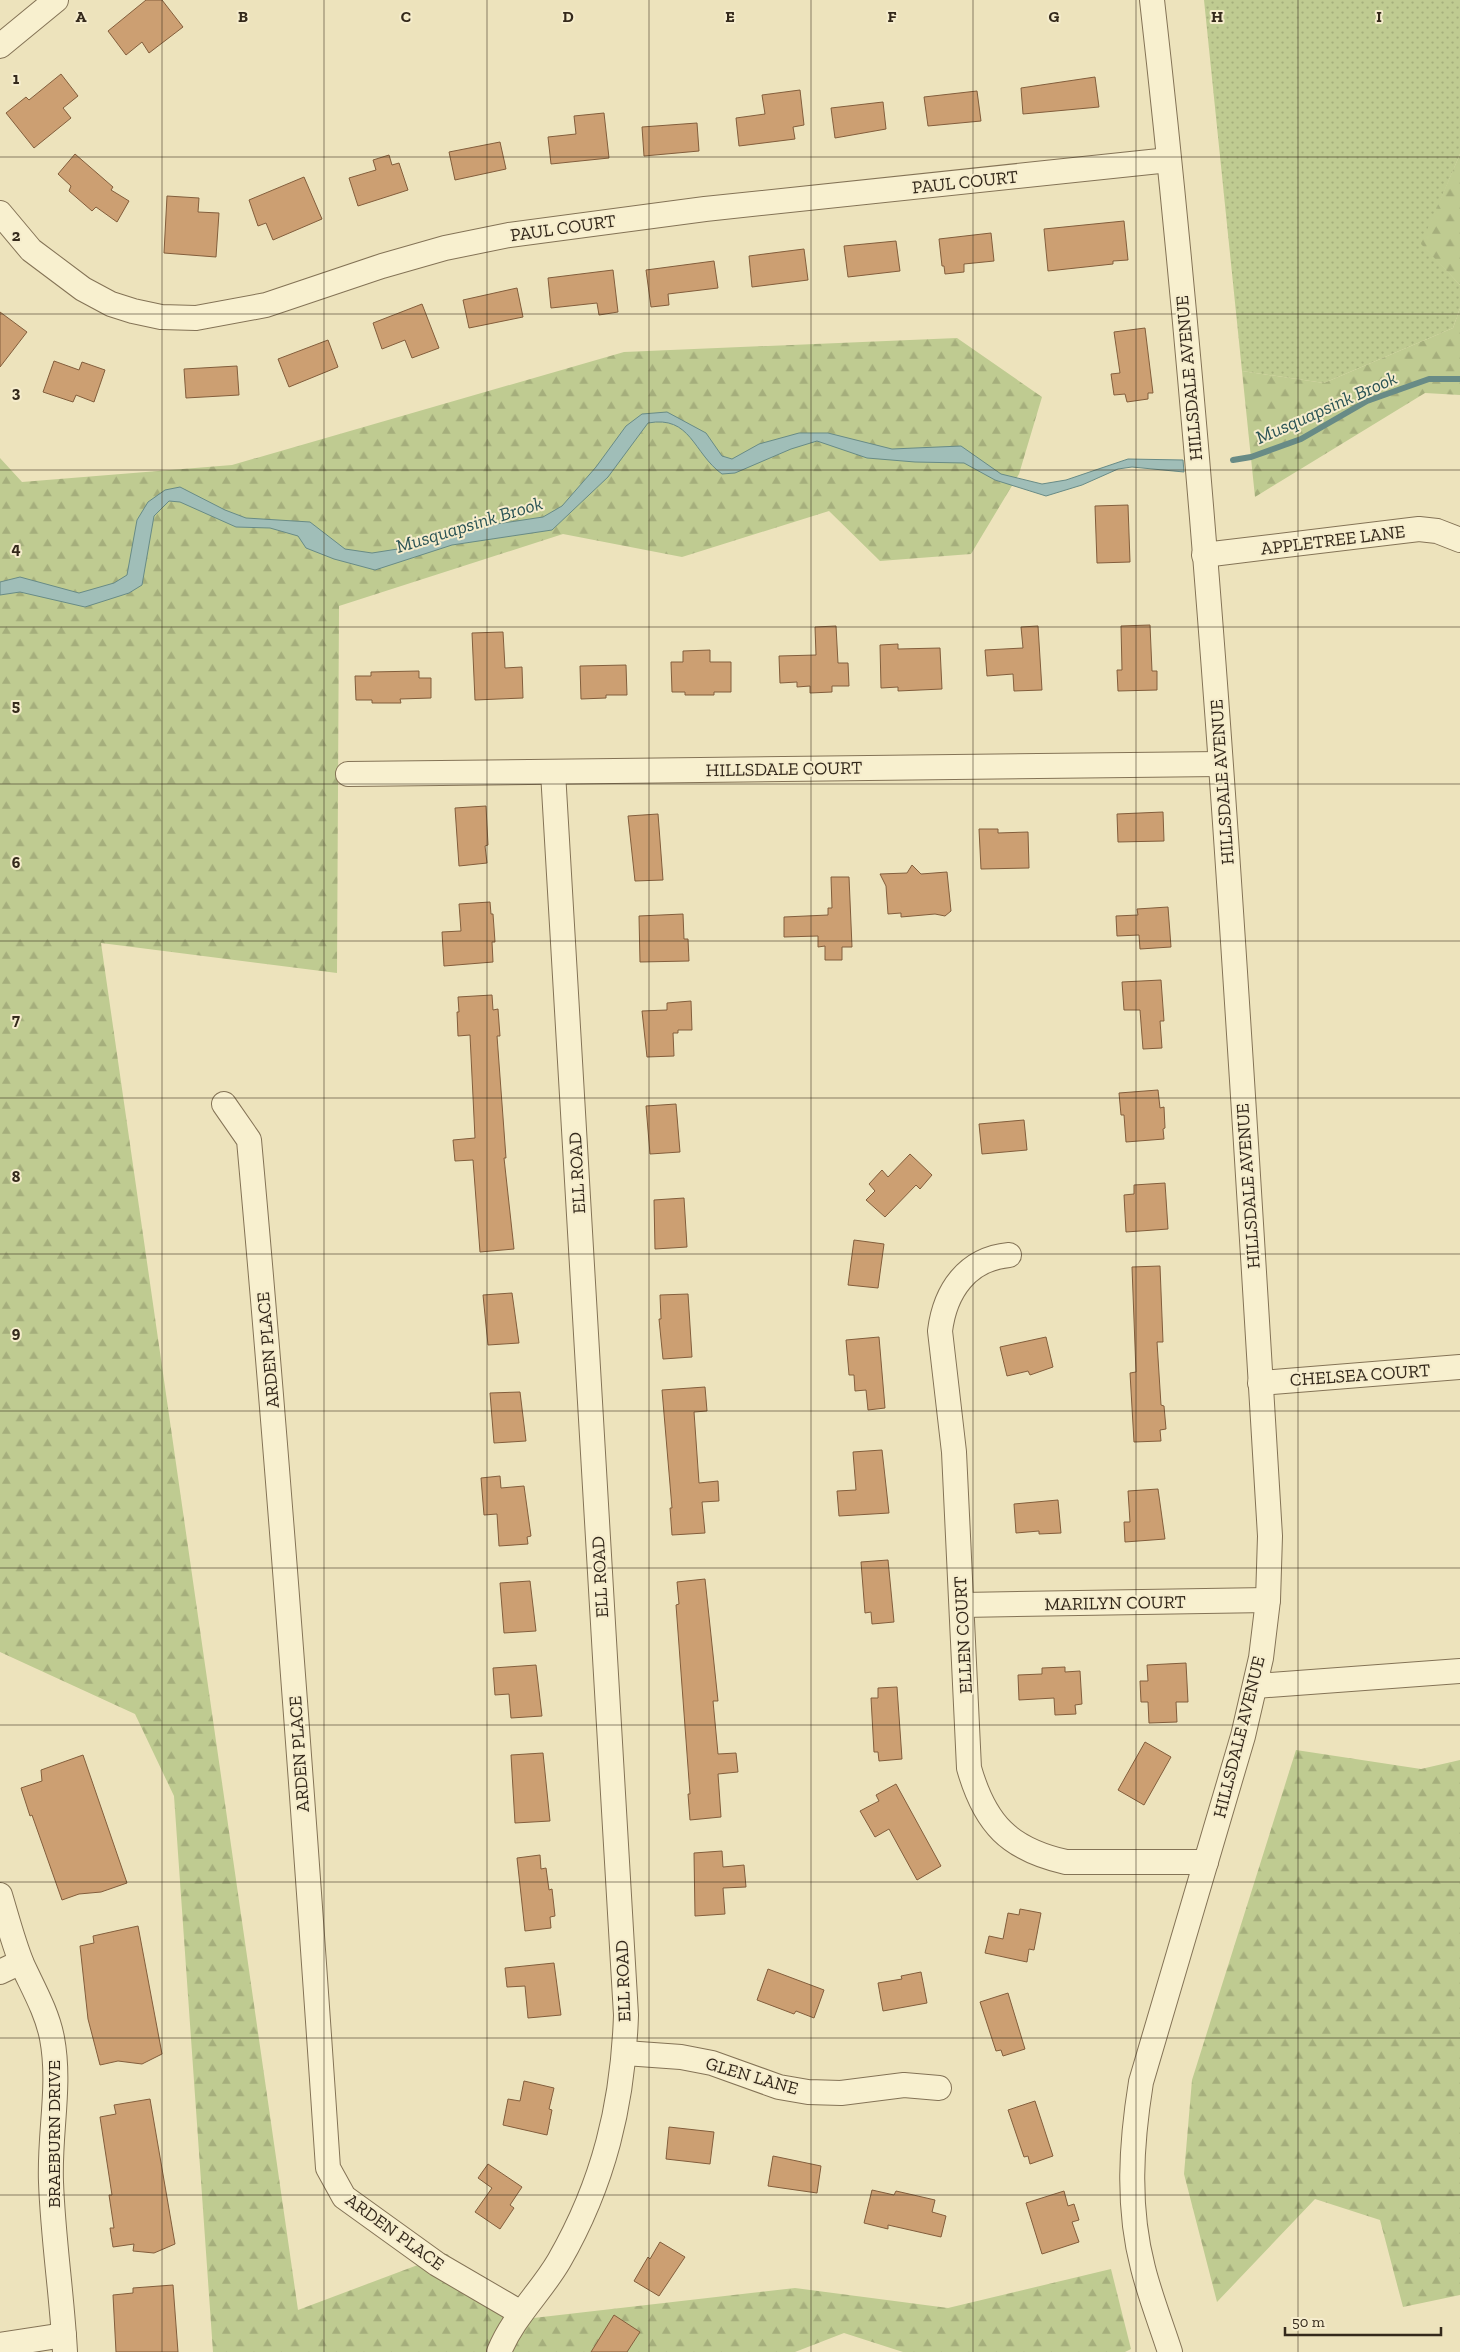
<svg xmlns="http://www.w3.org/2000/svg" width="1460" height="2352" font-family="'Zilla Slab',serif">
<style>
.grass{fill:url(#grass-dots)}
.forest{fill:url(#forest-firs)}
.water{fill:#a0beb8;stroke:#688b86}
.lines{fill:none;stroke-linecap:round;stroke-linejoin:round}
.stream{stroke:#688b86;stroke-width:6}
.building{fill:#cc9f72;stroke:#835e3c}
.minor-casing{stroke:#847356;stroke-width:26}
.minor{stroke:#f8f0cf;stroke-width:24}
.grid{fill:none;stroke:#34291b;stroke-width:1;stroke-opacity:0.55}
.labels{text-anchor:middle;stroke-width:4;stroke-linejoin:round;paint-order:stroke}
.street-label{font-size:18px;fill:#34291b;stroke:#f5eccc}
.water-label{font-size:19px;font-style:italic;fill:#2a5354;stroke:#f5eccc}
.grid-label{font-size:16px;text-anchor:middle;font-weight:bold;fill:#34291b;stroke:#f5eccc;stroke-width:4;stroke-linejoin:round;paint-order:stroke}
</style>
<defs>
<pattern id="grass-dots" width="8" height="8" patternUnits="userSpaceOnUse" patternTransform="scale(1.25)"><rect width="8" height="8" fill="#bfcb91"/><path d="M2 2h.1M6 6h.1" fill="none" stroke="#a5ae7c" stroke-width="1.8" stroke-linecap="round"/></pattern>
<pattern id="forest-firs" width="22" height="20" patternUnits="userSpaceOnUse" patternTransform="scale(1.25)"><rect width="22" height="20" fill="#bfcb91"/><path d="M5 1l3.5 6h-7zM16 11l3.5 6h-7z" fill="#a5ae7c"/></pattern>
</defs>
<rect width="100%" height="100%" fill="#ede3bc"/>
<polygon class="grass" points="1204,0 1460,0 1460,154 1422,244 1460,285 1460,308 1453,328 1324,383 1242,371"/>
<g class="forest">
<polygon points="1460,154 1460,285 1421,244"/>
<polygon points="1460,308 1460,395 1425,393 1255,497 1242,371 1324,383 1453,328"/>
<polygon points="957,338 1042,397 1019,474 971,554 880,561 829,511 682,557 563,534 339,606 337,973 101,943 298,2310 447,2254 516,2320 795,2288 948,2308 1111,2269 1131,2349 1125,2352 903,2352 844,2333 795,2352 213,2352 174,1796 135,1714 0,1652 0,458 22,482 232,465 624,352"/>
<polygon points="1296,1750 1421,1769 1460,1760 1460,2295 1403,2307 1380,2220 1315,2199 1217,2302 1184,2174 1192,2080"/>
</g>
<path class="water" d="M667,412l39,21 16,23 10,3 27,-15 40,-11h29l64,16 69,-3 40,28 41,10 24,-4 62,-21 55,1 1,12 -52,-5 -14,2 -36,16 -36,11 -51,-16 -31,-17 -49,-1 -48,-4 -50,-17 -26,8 -56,24 -13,1c-29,-21 -31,-59 -74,-51l-40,54 -56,53 -100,15 -77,25 -41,-11 -28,-11 -8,-12 -28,-8 -34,-1 -56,-25 -11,-1 -15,15 -12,69 -13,8 -44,14 -65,-15 -20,3v-13l20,-5 59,16 35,-10 13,-8 10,-55 11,-18 17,-12 15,-3 45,23 21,8 64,4 35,27 27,4 32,-5 46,-17 93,-14 19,-11 34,-39 30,-41 16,-12z"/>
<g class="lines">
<polyline class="stream" points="1233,460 1251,457 1301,439 1367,401 1429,379 1460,379"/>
</g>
<g class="building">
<polygon points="146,0 162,0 183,27 149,53 142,42 126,55 108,31"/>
<polygon points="61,74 78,96 63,108 71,118 34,148 6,113 26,97 29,100"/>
<polygon points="1095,77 1099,107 1023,114 1021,88"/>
<polygon points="800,90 804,125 793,127 795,139 739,146 736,118 765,114 762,95"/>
<polygon points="977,91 981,121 928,126 924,97"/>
<polygon points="883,102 886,129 835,138 831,108"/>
<polygon points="604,113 609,158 551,164 548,137 576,134 574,116"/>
<polygon points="697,123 699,151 644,156 642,127"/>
<polygon points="500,142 506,169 455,180 449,152"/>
<polygon points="75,154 113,187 111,190 129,201 117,222 96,207 92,211 69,191 71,186 58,174"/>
<polygon points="389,155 392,165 399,163 408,190 358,206 349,178 376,170 373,160"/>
<polygon points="304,177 322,219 273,240 266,223 258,226 249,200"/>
<polygon points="167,196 199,198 198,212 219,213 216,257 164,253"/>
<polygon points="1124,221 1128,260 1113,261 1113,264 1048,271 1044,229"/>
<polygon points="991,233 994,261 964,264 964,272 945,274 944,266 942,266 939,239"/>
<polygon points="896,241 900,271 848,277 844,246"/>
<polygon points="804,249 808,280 752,287 749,256"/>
<polygon points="714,261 718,288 668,294 669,305 651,307 646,270"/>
<polygon points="613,270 618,312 599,315 597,303 551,308 548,278"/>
<polygon points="517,288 523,317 469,328 463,300"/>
<polygon points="422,304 439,348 412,358 405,340 382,349 373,323"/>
<polygon points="0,312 27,332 0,367"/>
<polygon points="1145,328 1153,393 1148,393 1148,399 1127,402 1125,394 1114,395 1111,374 1120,373 1114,332"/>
<polygon points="328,340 338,367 289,387 278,359"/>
<polygon points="54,361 79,370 82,362 105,370 94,402 76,395 73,402 43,392"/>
<polygon points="237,366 239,395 186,398 184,369"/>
<polygon points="1128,505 1130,562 1097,563 1095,506"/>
<polygon points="1150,625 1152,671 1157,671 1157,690 1118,691 1117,670 1122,670 1121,626"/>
<polygon points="836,626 838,663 848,663 849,686 832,686 832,692 810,693 810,686 797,687 797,682 780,683 779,656 816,655 815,627"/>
<polygon points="1038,626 1042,690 1014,691 1013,674 987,676 985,650 1023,648 1021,627"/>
<polygon points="503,632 505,668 522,667 523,698 475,700 472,633"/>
<polygon points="898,644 898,649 940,648 942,689 898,691 898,687 881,688 880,645"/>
<polygon points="710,650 710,662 731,662 731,692 714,692 714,695 685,695 685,692 672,692 671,662 683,662 683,651"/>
<polygon points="626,665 627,695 606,695 606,698 581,699 580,666"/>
<polygon points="419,671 419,678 431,678 431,698 400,699 401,703 372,703 372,700 356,700 355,676 371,676 371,672"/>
<polygon points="486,806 488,845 485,846 487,863 459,866 455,808"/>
<polygon points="1163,812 1164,841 1118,842 1117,814"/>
<polygon points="658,814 663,880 635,881 628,816"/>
<polygon points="979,829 998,829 998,833 1028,832 1029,868 981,869"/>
<polygon points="912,865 921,874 947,872 951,911 945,916 935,914 901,917 901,913 888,914 886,886 880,874 907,873"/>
<polygon points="831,877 849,877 852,947 842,947 842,960 825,960 825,946 818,947 818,936 784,937 784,917 828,915 828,908 832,908"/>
<polygon points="490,902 491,914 493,914 495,942 492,942 493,962 444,966 442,932 461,931 459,904"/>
<polygon points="1168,907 1171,947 1140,949 1139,935 1117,936 1116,916 1138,915 1137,909"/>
<polygon points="683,914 684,939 688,939 689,961 640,962 639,916"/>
<polygon points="1161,980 1164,1021 1160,1021 1162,1048 1143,1049 1140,1010 1124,1010 1122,982"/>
<polygon points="492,995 493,1010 498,1009 500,1036 497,1036 506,1158 504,1158 514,1249 480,1252 473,1160 455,1161 453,1140 475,1138 470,1035 458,1036 457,1012 459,1012 458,997"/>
<polygon points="691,1001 692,1030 678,1030 678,1033 673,1033 674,1056 647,1057 642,1011 667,1010 667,1003"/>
<polygon points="1158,1090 1160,1108 1164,1107 1165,1128 1163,1129 1164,1139 1126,1142 1124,1115 1121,1115 1119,1093"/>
<polygon points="676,1104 680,1152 650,1154 646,1106"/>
<polygon points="1024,1120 1027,1150 982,1154 979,1124"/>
<polygon points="910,1154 932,1175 920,1189 916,1185 885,1217 866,1200 875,1191 869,1184 882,1170 888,1177"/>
<polygon points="1165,1183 1168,1229 1126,1232 1124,1195 1134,1194 1134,1185"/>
<polygon points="684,1198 687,1247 655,1249 654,1200"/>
<polygon points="854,1240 884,1244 878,1288 848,1285"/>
<polygon points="1160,1266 1163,1342 1157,1342 1161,1405 1164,1406 1166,1429 1160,1430 1161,1441 1134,1442 1130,1373 1136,1372 1132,1267"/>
<polygon points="512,1293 519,1343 488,1345 483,1295"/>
<polygon points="688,1294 692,1357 663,1359 659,1319 661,1319 660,1295"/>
<polygon points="879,1337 885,1408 868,1410 866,1390 855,1391 854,1375 849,1375 846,1340"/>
<polygon points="1046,1337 1053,1367 1030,1375 1028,1371 1007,1376 1000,1347"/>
<polygon points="705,1387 707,1411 694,1412 699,1483 718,1481 719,1501 702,1502 705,1533 672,1535 670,1508 672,1508 662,1390"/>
<polygon points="520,1392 526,1441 494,1443 490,1393"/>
<polygon points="882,1450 889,1513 839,1516 837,1491 856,1490 853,1452"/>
<polygon points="500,1476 501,1488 524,1486 531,1536 527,1537 528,1544 499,1546 497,1514 484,1515 481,1478"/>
<polygon points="1158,1489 1165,1539 1125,1542 1124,1522 1130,1522 1128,1491"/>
<polygon points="1058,1500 1061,1533 1039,1534 1039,1531 1016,1533 1014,1504"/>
<polygon points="888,1560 894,1622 872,1624 871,1612 865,1613 861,1562"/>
<polygon points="705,1579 718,1701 713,1701 718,1754 736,1753 738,1772 718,1774 721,1817 690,1820 688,1794 690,1794 676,1605 679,1604 677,1582"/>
<polygon points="530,1581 536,1631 504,1633 500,1583"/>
<polygon points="1186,1663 1188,1702 1176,1702 1177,1722 1149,1723 1148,1702 1141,1702 1140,1681 1148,1681 1147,1665"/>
<polygon points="536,1665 542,1716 511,1718 509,1694 495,1695 493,1668"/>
<polygon points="1065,1667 1065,1672 1080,1671 1082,1704 1075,1705 1076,1714 1055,1715 1054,1698 1019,1700 1018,1675 1042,1674 1042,1668"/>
<polygon points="897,1687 902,1759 879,1761 878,1752 874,1752 871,1698 878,1698 878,1688"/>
<polygon points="1145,1742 1171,1757 1144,1805 1118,1790"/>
<polygon points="543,1753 550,1821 515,1823 511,1755"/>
<polygon points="83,1755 127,1883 101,1892 79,1894 62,1900 32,1815 30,1816 21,1788 42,1781 41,1770"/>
<polygon points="896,1784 941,1866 917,1880 889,1829 875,1837 860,1811 879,1801 876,1795"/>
<polygon points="722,1851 723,1867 744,1865 746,1887 723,1888 725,1914 695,1916 694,1853"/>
<polygon points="540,1855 541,1869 546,1868 549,1890 552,1889 555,1916 550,1917 551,1928 525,1931 517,1858"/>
<polygon points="1020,1909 1041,1913 1034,1950 1029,1949 1027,1962 985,1953 989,1936 1003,1939 1008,1913 1019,1915"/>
<polygon points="138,1926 162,2054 142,2064 118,2061 100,2065 88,2019 80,1946 94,1943 93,1936"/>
<polygon points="554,1963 561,2015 528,2018 525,1986 507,1987 505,1968"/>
<polygon points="768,1969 824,1990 814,2018 796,2011 794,2014 757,2000"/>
<polygon points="921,1972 927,2003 883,2011 878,1983 902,1979 901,1976"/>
<polygon points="1008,1993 1025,2049 1003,2056 1001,2050 996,2051 980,2002"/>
<polygon points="524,2081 554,2088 549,2109 552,2110 547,2135 503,2125 508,2099 520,2101"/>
<polygon points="150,2099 175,2244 154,2253 133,2251 134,2244 113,2247 110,2228 114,2228 109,2195 112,2195 100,2117 116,2114 114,2105"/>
<polygon points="1035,2101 1053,2156 1030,2164 1028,2156 1024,2157 1008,2110"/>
<polygon points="669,2127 714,2132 710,2164 666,2159"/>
<polygon points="773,2156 821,2166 817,2193 768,2186"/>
<polygon points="488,2164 522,2187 510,2205 514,2208 500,2229 475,2212 492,2188 478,2178"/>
<polygon points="872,2190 894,2195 896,2191 935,2200 932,2212 946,2216 941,2237 888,2225 888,2229 864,2223"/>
<polygon points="1064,2191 1068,2206 1074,2204 1079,2220 1072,2222 1079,2242 1042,2254 1026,2203"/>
<polygon points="660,2242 685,2257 659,2296 634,2281 648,2257 650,2259"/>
<polygon points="173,2285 178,2352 116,2352 113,2295 133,2293 133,2288"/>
<polygon points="614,2315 640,2332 627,2352 591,2352"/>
</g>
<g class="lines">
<g class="minor-casing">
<g id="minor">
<path d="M1152,0c58,510 87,1024 118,1536l-2,64 -7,58 -18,78 -102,346c-10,62 -14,125 2,186 7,28 18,56 27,84"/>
<polyline points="0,46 56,0"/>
<polyline points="0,213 31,250 83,289 111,304 133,311 161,317 196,318 266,305 382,266 445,248 509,235 705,209 1169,160"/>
<polyline points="1204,555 1419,529 1437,531 1460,540"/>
<polyline points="348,774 1220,764"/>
<path d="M224,1104l25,36c31,342 56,685 79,1028l16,29 93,67 84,49"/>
<path d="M1009,1255c-42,4 -64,36 -69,76l14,121 15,316c16,56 40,81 97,94h140"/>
<polyline points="1260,1383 1460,1367"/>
<polyline points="962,1605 1268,1600"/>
<polyline points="1256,1686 1460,1671"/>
<path d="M0,1895c7,23 13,47 22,69 11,24 25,48 30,74 9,48 -3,95 -1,144 2,57 11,113 14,170"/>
<polyline points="0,1972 21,1962"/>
<polyline points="625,2053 681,2057 712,2063 779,2087 808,2092 841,2093 904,2085 939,2088"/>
<polyline points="0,2345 64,2335"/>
<path d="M499,2352c14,-35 42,-60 60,-91 45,-78 64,-157 67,-246l-73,-1243"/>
</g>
</g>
<use href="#minor" class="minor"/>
</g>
<path class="grid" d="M162,0v2352M324,0v2352M487,0v2352M649,0v2352M811,0v2352M973,0v2352M1136,0v2352M1298,0v2352M0,157h1460M0,314h1460M0,470h1460M0,627h1460M0,784h1460M0,941h1460M0,1098h1460M0,1254h1460M0,1411h1460M0,1568h1460M0,1725h1460M0,1882h1460M0,2038h1460M0,2195h1460"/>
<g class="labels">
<g class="street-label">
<text transform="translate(965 182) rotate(-6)" y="6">PAUL COURT</text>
<text transform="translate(563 228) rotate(-8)" y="6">PAUL COURT</text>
<text transform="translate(1189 378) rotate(-95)" y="6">HILLSDALE AVENUE</text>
<text transform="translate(1333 540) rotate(-7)" y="6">APPLETREE LANE</text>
<text transform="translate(784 769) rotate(-1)" y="6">HILLSDALE COURT</text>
<text transform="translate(1222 782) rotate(-94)" y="6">HILLSDALE AVENUE</text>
<text transform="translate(577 1173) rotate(-93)" y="6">ELL ROAD</text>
<text transform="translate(1248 1186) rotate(-94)" y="6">HILLSDALE AVENUE</text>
<text transform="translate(268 1350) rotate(-95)" y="6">ARDEN PLACE</text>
<text transform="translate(1360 1375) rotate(-4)" y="6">CHELSEA COURT</text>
<text transform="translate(600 1577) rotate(-93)" y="6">ELL ROAD</text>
<text transform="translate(1115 1603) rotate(-1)" y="6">MARILYN COURT</text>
<text transform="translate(963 1635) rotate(-93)" y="6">ELLEN COURT</text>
<text transform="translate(1239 1737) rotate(-76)" y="6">HILLSDALE AVENUE</text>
<text transform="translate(299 1754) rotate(-94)" y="6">ARDEN PLACE</text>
<text transform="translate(623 1981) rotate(-92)" y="6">ELL ROAD</text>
<text transform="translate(752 2076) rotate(16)" y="6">GLEN LANE</text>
<text transform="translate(54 2134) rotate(-90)" y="6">BRAEBURN DRIVE</text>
<text transform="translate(395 2232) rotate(36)" y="6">ARDEN PLACE</text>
</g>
<g class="water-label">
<text transform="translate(1326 407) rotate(-24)" y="7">Musquapsink Brook</text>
<text transform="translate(469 524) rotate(-17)" y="7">Musquapsink Brook</text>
</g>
</g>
<g class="grid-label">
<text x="81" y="22">A</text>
<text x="243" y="22">B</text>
<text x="406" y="22">C</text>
<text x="568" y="22">D</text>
<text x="730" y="22">E</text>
<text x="892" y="22">F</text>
<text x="1054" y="22">G</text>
<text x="1217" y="22">H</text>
<text x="1379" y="22">I</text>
<text x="16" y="84">1</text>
<text x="16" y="241">2</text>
<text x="16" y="398">3</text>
<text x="16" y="554">4</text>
<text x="16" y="711">5</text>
<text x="16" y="868">6</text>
<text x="16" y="1025">7</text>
<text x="16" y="1182">8</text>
<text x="16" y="1338">9</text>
</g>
<path d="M1285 2327v8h156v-8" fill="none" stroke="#34291b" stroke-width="2.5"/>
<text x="1292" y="2327" font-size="15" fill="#34291b" stroke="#f5eccc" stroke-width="4" paint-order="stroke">50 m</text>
</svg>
